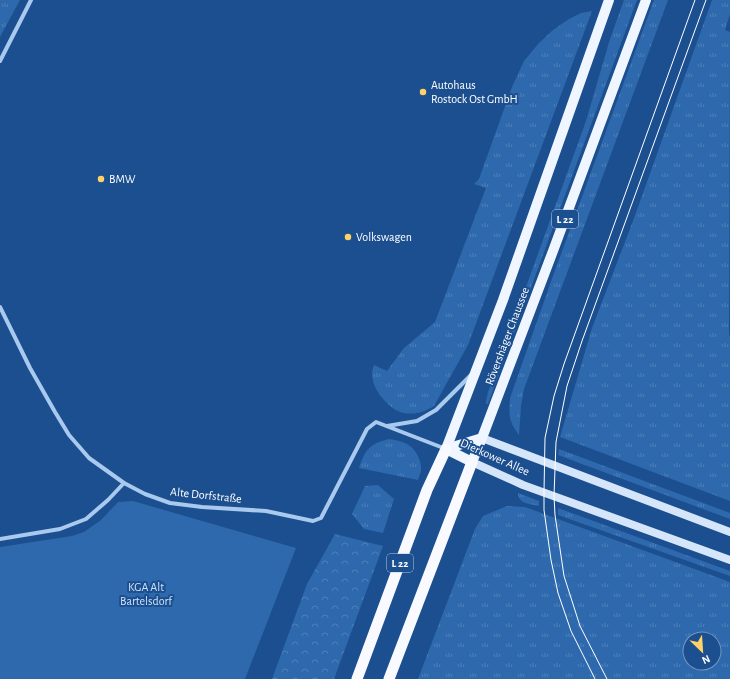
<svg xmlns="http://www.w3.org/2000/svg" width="730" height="679" font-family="'Alegreya Sans',sans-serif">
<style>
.grass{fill:url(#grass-tufts);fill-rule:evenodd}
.forest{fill:url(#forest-crowns)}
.garden{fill:#2e69ad}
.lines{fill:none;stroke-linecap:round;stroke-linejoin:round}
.minor{stroke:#a9c9ee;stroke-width:4}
.secondary{stroke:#d6e6fa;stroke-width:8}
.primary{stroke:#f0f6ff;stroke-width:10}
.trunk{stroke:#f8faff;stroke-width:11}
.tram{stroke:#fff;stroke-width:1}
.poi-dot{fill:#ffd166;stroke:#1b4f8f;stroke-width:1.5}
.labels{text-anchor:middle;stroke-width:4;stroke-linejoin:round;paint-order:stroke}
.shield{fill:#1b4f8f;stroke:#bbcadd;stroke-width:1}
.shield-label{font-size:11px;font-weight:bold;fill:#fff}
.poi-label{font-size:12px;fill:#fff;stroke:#1b4f8f;text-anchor:start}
.street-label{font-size:12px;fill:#fff;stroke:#1b4f8f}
.park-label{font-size:12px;fill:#cfe3fa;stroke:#1b4f8f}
</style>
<defs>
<pattern id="grass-tufts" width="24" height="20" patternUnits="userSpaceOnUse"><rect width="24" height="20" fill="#2e69ad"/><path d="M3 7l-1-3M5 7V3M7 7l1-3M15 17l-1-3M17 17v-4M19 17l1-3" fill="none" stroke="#4d80b9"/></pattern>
<pattern id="forest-crowns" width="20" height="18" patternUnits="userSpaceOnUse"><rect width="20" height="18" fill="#2e69ad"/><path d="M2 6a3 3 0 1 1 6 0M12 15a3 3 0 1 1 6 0" fill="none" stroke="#4d80b9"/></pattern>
</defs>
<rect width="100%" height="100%" fill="#1b4f8f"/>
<g class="grass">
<polygon points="0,0 20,0 0,37"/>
<polygon points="624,0 637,0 488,404 486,404 486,401 488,392 586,121 610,39"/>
<path d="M654,0h14l-144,389 -3,17 -2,29c-11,-15 -10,-20 -9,-37l43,-122z"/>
<polygon points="712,0 730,0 730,14 725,30 730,32 729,335 730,336 730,501 560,437 592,328 633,221"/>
<path d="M592,11l-124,334 -34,61c-10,6 -18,9 -30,7 -6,-1 -12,-5 -16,-9 -11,-10 -20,-25 -14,-39l13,6 17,-23 31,-26 51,-134 -12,-4 5,-5 33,-92 12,-26 15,-18 14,-13 16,-11 12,-6z"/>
<path d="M389,439c6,1 12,2 18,5 9,5 15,17 14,27 -1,3 -2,6 -3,9l-59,-12c6,-18 10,-24 30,-29z"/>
<polygon points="559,449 730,513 730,519 558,455"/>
<polygon points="378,485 394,499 383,533 364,529 352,514 365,486"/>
<path d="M518,493l21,8v5c-8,-2 -21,-2 -21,-13z"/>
<path d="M507,506l18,1 205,75v97h-312l57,-150 8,-13zM690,639h24v24h-24z"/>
<polygon points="558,508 730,571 730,576 558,515"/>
</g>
<polygon class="forest" points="335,534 383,546 334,679 272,679 307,584"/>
<polygon class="garden" points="133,501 296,548 245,679 0,679 0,547 72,536 84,532 101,520 118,502"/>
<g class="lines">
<g class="minor">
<polyline points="0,61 31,0"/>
<polyline points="0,307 30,368 55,412 69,435 89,458 124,483 145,494 170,503 202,507 266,511 313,521 321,518 367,429 376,422 446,449"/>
<polyline points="387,426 417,421 436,410 471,375"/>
<polyline points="0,539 60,529 86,519 108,500 124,483"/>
</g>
<g class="secondary">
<polyline points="482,438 730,532"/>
<polyline points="472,462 523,485 730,560"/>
</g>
<g class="primary">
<polyline points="446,449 472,462 482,438 553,251 646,0"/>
<polyline points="446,449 503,300 609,0"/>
<polyline points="446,449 482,438"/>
</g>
<g class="trunk">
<polyline points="357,679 427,490 446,449"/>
<polyline points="389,679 472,462"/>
</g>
<g class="tram">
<polyline points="595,679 571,631 558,593 551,560 544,510 544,492 545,438 554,396 564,364 695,0"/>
<polyline points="607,679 580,626 564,576 555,515 554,496 556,442 567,386 582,341 706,0"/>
</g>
</g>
<g class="poi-dot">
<circle cx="423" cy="92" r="4"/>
<circle cx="101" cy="179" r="4"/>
<circle cx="348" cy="237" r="4"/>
</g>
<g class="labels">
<g class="shield">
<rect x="552" y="210" width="26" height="18" rx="3"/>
<rect x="387" y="554" width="26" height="18" rx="3"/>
</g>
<g class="shield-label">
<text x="565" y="223">L 22</text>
<text x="400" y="567">L 22</text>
</g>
<g class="poi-label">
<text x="431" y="89">Autohaus<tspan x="431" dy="14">Rostock Ost GmbH</tspan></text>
<text x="109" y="183">BMW</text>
<text x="356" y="241">Volkswagen</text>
</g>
<g class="street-label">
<text transform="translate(507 336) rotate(-69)" y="4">Rövershäger Chaussee</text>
<text transform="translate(495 457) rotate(24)" y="4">Dierkower Allee</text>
<text transform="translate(206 495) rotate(6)" y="4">Alte Dorfstraße</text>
</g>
<g class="park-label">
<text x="146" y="591">KGA Alt<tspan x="146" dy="14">Bartelsdorf</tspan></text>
</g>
</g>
<g transform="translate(702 651) rotate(155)"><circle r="19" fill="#1b4f8f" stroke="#7695bc"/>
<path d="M0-3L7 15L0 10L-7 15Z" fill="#ffd166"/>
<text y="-6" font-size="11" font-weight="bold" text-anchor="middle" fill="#ffffff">N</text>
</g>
</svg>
